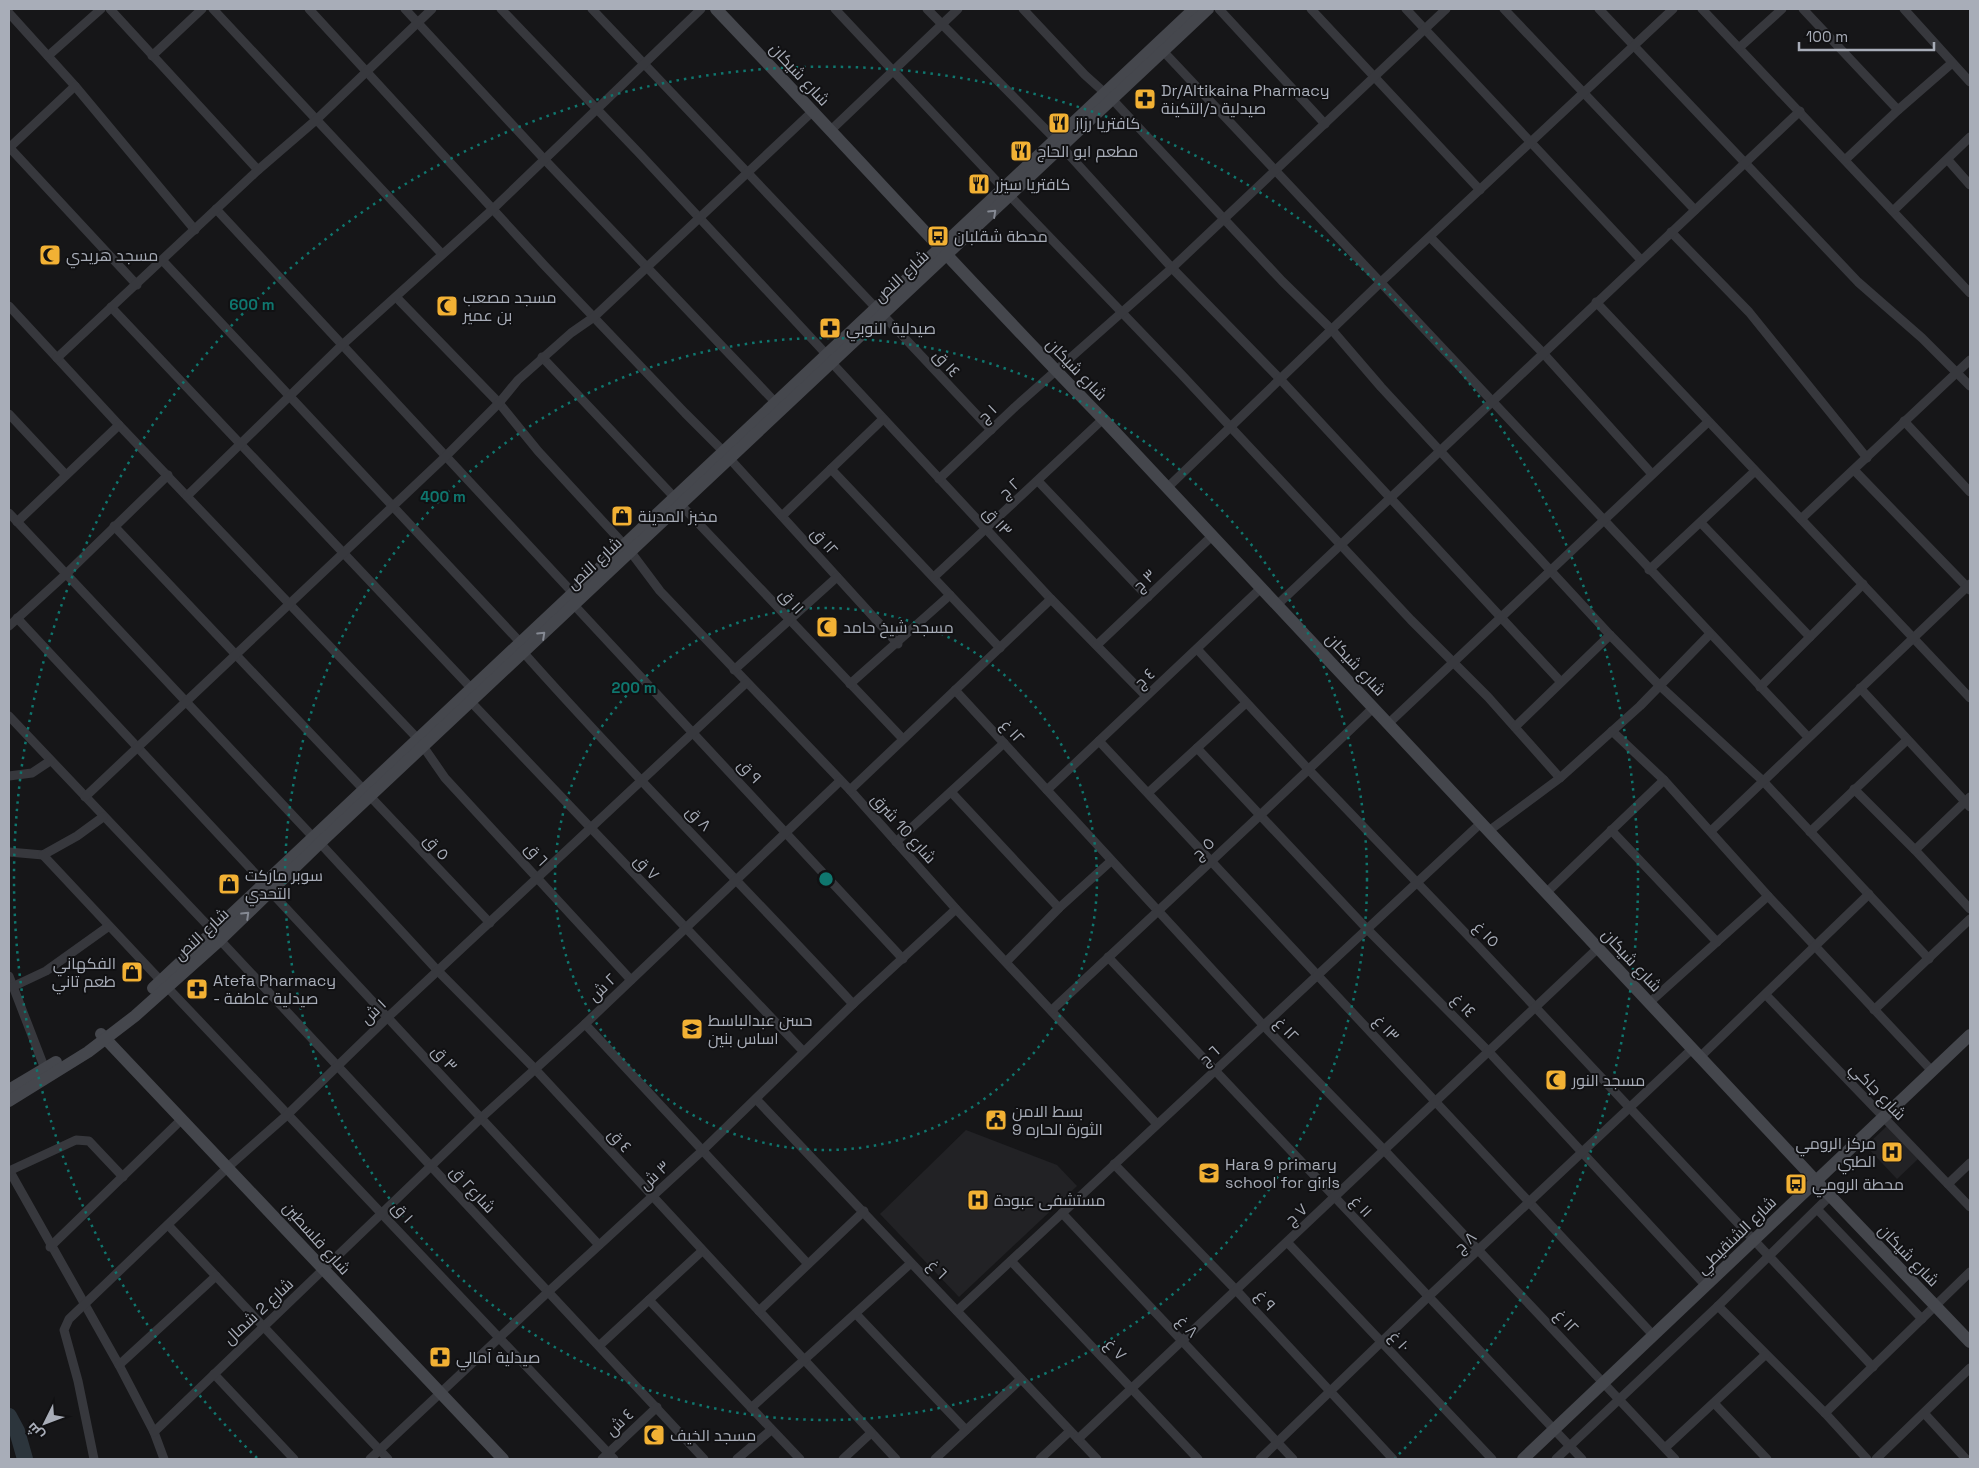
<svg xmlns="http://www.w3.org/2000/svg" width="1979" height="1468" font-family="'Space Grotesk',Cairo,sans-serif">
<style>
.built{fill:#222225}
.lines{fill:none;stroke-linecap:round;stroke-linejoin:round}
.river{stroke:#2c353c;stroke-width:16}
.street{stroke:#37383d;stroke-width:9}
.secondary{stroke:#45474d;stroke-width:12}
.oneway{stroke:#858993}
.ring{fill:none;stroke:#0f766e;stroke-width:2.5;stroke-dasharray:2.5 5}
.labels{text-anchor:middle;stroke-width:4;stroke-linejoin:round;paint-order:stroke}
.street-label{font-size:16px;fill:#a8adb8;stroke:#111113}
.poi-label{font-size:16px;fill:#a8adb8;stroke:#111113;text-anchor:start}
.centre{fill:#0f766e;stroke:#111113;stroke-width:2.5}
.ring-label{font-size:15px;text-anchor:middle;font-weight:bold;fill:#0f766e;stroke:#111113;stroke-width:4;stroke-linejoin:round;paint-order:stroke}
</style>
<rect width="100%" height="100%" fill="#161618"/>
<g class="built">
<polygon points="1887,1126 1918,1159 1897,1179 1866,1146"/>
<polygon points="966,1130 1057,1165 1077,1186 959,1297 880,1214"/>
</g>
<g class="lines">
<polyline class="river" points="9,1416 17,1431 25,1459"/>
<g class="street">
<polyline points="110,9 258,170"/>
<polyline points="213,9 442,254"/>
<polyline points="309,9 544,265 685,413 724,452"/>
<polyline points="405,9 544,159 776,403"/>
<polyline points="501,9 639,153 827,355"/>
<polyline points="592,9 876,308"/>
<polyline points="835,9 1003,188"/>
<polyline points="927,9 1055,139"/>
<polyline points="1023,9 1085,75 1105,93"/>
<polyline points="1219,9 1325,124"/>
<polyline points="1311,9 1480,190"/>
<polyline points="1406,9 1641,260"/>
<polyline points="1504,9 1695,210"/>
<polyline points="1599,9 1858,282 1922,338 1970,386"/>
<polyline points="1702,9 1970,293"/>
<polyline points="1803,9 1898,110"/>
<polyline points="1904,9 1970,82"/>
<polyline points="9,13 75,86 195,230"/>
<polyline points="1740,47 1782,9"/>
<polyline points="1163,51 1808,737"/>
<polyline points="48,56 101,9"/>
<polyline points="152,56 202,9"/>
<polyline points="1112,99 1282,281 1332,330 1381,387 1610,635 1659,685 1763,781 1929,959"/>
<polyline points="830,131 958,9"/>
<polyline points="1061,146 1172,268 1280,379 1561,682"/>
<polyline points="9,147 137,285"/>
<polyline points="9,148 75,86"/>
<polyline points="1845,160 1898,110 1952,63"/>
<polyline points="1948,160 1970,185"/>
<polyline points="1010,196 1182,375 1411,620 1488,697 1560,778"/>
<polyline points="216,209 572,592"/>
<polyline points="1893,211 1970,137"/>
<polyline points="1671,232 1749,312 1867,458"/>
<polyline points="1430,237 1543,353 1652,474"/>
<path d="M163,261l356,380 4,11c107,121 221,234 330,352"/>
<polyline points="396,297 499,403 538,451 630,551 660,591 850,790 956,909 1157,1124"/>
<polyline points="1596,302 1970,698"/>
<polyline points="9,306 119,425 418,739 445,778 631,980"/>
<polyline points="111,307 471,688"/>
<polyline points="883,315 991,430"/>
<polyline points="542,357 675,498"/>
<polyline points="57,358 258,170 316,120 432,9"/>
<polyline points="832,363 1051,599 1146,696"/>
<polyline points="9,414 66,475"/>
<polyline points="1904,421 1970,492"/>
<polyline points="730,459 898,644"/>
<polyline points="831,469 1000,648"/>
<polyline points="1854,470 1970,590"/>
<polyline points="939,479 1015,407 1172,268 1446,9"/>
<polyline points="1038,481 1148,597"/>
<polyline points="1167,488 1381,282 1673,9"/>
<polyline points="187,496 341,346 494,208 701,9"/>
<polyline points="681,505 903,739"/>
<polyline points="9,513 313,837"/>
<polyline points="782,516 883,419"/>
<polyline points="1801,519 1970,360"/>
<polyline points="17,522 119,425"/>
<polyline points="1701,523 1810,637"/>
<polyline points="114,526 490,923"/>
<polyline points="1649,570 1755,471"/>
<polyline points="934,577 1103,419"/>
<polyline points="574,605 903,959"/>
<polyline points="1277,605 1800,111"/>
<polyline points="17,618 264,883"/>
<polyline points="9,626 66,574 168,475"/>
<polyline points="1097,645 1212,536"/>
<polyline points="1197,649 1309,770 1476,944 1873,1367"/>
<polyline points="734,670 837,577"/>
<polyline points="850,684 950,595"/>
<polyline points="1760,687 1863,584"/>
<polyline points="1860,688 1970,807"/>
<polyline points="955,690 1264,1026 1385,1151 1675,1459"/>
<polyline points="471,702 803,1051"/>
<polyline points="9,716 213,931"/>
<polyline points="1389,723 1708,422"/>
<polyline points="1515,727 1610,635"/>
<polyline points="1612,731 1664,780 1768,896 1932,1071"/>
<polyline points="1099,741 1654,1336"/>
<polyline points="1197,748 1368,930 1489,1052 1706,1286"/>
<polyline points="9,776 32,773 50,761"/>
<polyline points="1854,789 1915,850 1970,909"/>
<polyline points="850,790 1051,599"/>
<polyline points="1047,790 1261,588"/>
<polyline points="951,792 1059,908"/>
<polyline points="1148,793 1246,703"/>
<polyline points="85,797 445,457 499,403 518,380 571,333 594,317 813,111"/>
<polyline points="1490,830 1560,778 1640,706 1710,634"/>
<polyline points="1611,830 1717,942"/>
<polyline points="1711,831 1970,584"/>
<polyline points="1810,832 1907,740"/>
<polyline points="896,842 1004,743"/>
<polyline points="320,843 438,971 535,1069 896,1459"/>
<polyline points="1915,850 1970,797"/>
<polyline points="9,852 43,855 77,836 103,817"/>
<polyline points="43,855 161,981"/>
<polyline points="270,891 599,1245"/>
<polyline points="1546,893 1664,780"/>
<polyline points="220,940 704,1459"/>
<polyline points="1108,957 1582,1459"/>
<polyline points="1006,962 1059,908 1111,861"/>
<polyline points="9,976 45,1069"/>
<polyline points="12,987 46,971 109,926"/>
<polyline points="167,987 614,1459"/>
<polyline points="1766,995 1970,1207"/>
<polyline points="1649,1003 1768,896"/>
<path d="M1052,1010c108,-101 216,-201 322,-303"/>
<polyline points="1874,1010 1970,919"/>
<polyline points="585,1024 808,1264"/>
<polyline points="1700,1057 1869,894"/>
<polyline points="756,1099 1097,1459"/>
<polyline points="1114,1164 1236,1290 1393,1459"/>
<polyline points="9,1170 119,1365 154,1432 164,1459"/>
<polyline points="9,1171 76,1140 89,1141 123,1177"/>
<polyline points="1948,1184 1970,1163"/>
<polyline points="1817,1209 1922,1319"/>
<polyline points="1062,1213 1293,1459"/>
<polyline points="168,1225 388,1459"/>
<polyline points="1287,1242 1492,1459"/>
<polyline points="50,1247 182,1119"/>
<polyline points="1011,1261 1198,1459"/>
<polyline points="649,1300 800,1459"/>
<polyline points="1718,1306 1825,1413 1867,1459"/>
<polyline points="759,1311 864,1211"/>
<polyline points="957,1311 1482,822"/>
<polyline points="856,1314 966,1430"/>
<polyline points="599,1346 702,1251"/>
<polyline points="119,1365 216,1276"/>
<polyline points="214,1374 294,1459"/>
<polyline points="1714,1403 1767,1459"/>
<polyline points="751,1408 911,1263"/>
<polyline points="1825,1413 1970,1272"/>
<polyline points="1924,1413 1966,1459"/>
<polyline points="154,1432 481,1118 585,1024 840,781"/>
<polyline points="1078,1439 1598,948"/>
<polyline points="1665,1448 1765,1355"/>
<polyline points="94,1459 78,1381 64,1330 69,1319 228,1167 287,1115 387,1018 746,683"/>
<polyline points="370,1459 548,1292 703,1150 853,1004 956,909"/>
<polyline points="602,1459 657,1407"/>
<polyline points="737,1459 771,1430"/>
<polyline points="843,1459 871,1433"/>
<polyline points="935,1459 1021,1379"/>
<polyline points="1040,1459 1070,1431"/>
<polyline points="1260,1459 1428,1297 1693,1048"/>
<polyline points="1556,1459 1718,1306 1830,1196"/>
<polyline points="1876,1459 1970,1368"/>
</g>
<g class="secondary">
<path d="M716,9c130,136 256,276 387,410l713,762 154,161"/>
<polyline points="153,988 1194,9"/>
<polyline points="101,1034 503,1459"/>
<polyline points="9,1090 56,1062"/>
<polyline points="9,1101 88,1052 135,1016 220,940 320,843 1208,9"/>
<polyline points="1523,1459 1970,1035"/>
</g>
</g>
<defs><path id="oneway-chevron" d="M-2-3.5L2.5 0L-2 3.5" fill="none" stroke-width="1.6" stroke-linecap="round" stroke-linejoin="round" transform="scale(1.25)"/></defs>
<g class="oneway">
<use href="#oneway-chevron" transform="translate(993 213) rotate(-43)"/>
<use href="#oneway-chevron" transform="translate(542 635) rotate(-43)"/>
<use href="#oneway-chevron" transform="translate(246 915) rotate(-44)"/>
</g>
<g class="ring">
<circle cx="826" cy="879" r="271"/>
<circle cx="826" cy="879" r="541"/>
<path d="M257 1458A812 812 0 1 1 1395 1458"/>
</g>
<defs>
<g id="pharmacy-square" transform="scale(1.125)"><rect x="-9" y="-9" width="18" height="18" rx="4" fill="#f2b134" stroke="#111113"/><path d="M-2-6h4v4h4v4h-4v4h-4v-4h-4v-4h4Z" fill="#111"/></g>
<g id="restaurant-square" transform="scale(1.125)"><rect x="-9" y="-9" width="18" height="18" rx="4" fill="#f2b134" stroke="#111113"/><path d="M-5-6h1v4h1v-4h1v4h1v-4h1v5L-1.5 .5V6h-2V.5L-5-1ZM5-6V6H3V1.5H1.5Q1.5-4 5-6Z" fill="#111"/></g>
<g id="bus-square" transform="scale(1.125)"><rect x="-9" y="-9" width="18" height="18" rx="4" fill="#f2b134" stroke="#111113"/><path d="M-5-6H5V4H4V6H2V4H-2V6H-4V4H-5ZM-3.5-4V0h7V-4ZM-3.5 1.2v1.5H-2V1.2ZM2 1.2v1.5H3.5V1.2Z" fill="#111"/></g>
<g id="mosque-square" transform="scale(1.125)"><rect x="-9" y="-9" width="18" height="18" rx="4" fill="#f2b134" stroke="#111113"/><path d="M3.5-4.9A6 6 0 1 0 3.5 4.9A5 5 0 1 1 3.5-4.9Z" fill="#111"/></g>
<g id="shop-square" transform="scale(1.125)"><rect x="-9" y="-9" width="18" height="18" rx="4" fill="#f2b134" stroke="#111113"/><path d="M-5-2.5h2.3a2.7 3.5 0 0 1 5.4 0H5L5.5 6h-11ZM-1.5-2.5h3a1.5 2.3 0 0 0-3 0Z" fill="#111"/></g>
<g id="school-square" transform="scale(1.125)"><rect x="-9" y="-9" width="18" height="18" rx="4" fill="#f2b134" stroke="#111113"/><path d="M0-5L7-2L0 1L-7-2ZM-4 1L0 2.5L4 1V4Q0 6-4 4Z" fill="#111"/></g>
<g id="civic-square" transform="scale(1.125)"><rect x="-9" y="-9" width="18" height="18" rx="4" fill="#f2b134" stroke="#111113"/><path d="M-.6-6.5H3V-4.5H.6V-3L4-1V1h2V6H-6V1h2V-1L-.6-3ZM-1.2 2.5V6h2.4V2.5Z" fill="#111"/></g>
<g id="hospital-square" transform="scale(1.125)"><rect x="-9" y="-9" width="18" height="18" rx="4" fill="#f2b134" stroke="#111113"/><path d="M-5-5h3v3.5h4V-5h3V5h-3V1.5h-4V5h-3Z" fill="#111"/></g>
</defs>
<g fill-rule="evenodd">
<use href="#pharmacy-square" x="1145" y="99"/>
<use href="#restaurant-square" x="1059" y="123"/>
<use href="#restaurant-square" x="1021" y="151"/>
<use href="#restaurant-square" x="979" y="184"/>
<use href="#bus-square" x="938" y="236"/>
<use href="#mosque-square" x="50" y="255"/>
<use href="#mosque-square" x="447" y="306"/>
<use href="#pharmacy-square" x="830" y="328"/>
<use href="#shop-square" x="622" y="516"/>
<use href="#mosque-square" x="827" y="627"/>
<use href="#shop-square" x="229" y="884"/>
<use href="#shop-square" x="132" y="972"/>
<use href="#pharmacy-square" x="197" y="989"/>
<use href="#school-square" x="692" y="1029"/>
<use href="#mosque-square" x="1556" y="1080"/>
<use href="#civic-square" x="996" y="1120"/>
<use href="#hospital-square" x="1892" y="1152"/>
<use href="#school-square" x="1209" y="1173"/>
<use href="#bus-square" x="1796" y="1184"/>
<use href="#hospital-square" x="978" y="1200"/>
<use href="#pharmacy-square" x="440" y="1357"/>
<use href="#mosque-square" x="654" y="1435"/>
</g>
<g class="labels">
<g class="street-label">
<text transform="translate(800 74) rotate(47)" y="6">شارع شيكان</text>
<text transform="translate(901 276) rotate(-43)" y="6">شارع النص</text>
<text transform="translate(947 363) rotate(47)" y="6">١٤ ق</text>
<text transform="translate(1077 369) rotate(46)" y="6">شارع شيكان</text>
<text transform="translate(987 413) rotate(-44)" y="6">١ ج</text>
<text transform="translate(1009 488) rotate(-42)" y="6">٢ ج</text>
<text transform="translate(998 521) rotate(47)" y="6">١٣ ق</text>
<text transform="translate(825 541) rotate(48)" y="6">١٢ ق</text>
<text transform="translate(594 563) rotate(-43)" y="6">شارع النص</text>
<text transform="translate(1144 580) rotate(-44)" y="6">٣ ج</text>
<text transform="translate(792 601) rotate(47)" y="6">١١ ق</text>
<text transform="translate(1356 664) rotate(47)" y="6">شارع شيكان</text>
<text transform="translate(1144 678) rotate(-43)" y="6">٤ ج</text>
<text transform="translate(1013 731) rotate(47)" y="6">١٢ غ</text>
<text transform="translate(750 771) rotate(47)" y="6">٩ ق</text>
<text transform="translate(699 818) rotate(46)" y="6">٨ ق</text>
<text transform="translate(904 828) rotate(48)" y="6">شارع 10 شرق</text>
<text transform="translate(437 847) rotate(47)" y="6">٥ ق</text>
<text transform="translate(1203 848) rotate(-43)" y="6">٥ ج</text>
<text transform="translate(537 854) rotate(47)" y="6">٦ ق</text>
<text transform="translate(647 867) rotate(46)" y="6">٧ ق</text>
<text transform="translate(201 934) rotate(-43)" y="6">شارع النص</text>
<text transform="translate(1487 934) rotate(46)" y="6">١٥ غ</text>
<text transform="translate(1632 960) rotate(47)" y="6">شارع شيكان</text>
<text transform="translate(602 987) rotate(-44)" y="6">٢ ش</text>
<text transform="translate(1464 1005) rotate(45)" y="6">١٤ غ</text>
<text transform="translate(373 1011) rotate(-44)" y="6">١ ش</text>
<text transform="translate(1387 1028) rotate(47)" y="6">١٣ غ</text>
<text transform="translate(1287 1029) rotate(46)" y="6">١٢ غ</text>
<text transform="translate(1209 1055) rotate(-42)" y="6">٦ ج</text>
<text transform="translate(445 1058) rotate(47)" y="6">٣ ق</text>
<text transform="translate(1878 1091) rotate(46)" y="6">شارع جاكي</text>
<text transform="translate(620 1140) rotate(47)" y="6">٤ ق</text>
<text transform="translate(654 1175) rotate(-43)" y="6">٣ ش</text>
<text transform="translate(473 1189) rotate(47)" y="6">شارع٢ ق</text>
<text transform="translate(1362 1206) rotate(47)" y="6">١١ غ</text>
<text transform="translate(403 1212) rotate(47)" y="6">١ ق</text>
<text transform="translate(1296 1214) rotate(-42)" y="6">٧ ج</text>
<text transform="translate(1736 1235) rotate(-44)" y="6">شارع الشنقيطي</text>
<text transform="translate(317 1238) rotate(48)" y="6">شارع فلسطين</text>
<text transform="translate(1465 1242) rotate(-43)" y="6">٨ ج</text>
<text transform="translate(1909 1255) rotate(46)" y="6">شارع شيكان</text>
<text transform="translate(938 1269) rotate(45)" y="6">٦ غ</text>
<text transform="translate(1266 1300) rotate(48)" y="6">٩ غ</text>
<text transform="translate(258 1311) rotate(-43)" y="6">شارع 2 شمال</text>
<text transform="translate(1567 1321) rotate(46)" y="6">١٢ غ</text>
<text transform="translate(1188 1326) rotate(47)" y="6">٨ غ</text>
<text transform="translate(1400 1341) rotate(47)" y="6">١٠ غ</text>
<text transform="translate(1116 1349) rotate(46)" y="6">٧ غ</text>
<text transform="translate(619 1422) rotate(-44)" y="6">٤ ش</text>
</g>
<g class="poi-label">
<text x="1161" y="96">Dr/Altikaina Pharmacy<tspan x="1161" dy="18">صيدلية د/التكينة</tspan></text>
<text x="1075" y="129">كافتريا رزاز</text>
<text x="1037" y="157">مطعم ابو الحاج</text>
<text x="995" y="190">كافتريا سيزر</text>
<text x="954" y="242">محطة شقلبان</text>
<text x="66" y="261">مسجد هريدي</text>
<text x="463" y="303">مسجد مصعب<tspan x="463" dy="18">بن عمير</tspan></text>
<text x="846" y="334">صيدلية النوبي</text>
<text x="638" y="522">مخبز المدينة</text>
<text x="843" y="633">مسجد شيخ حامد</text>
<text x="245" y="881">سوبر ماركت<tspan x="245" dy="18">التحدي</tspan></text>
<text x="116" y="969" text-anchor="end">الفكهاني<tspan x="116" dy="18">طعم تاني</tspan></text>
<text x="213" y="986">Atefa Pharmacy<tspan x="213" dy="18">- صيدلية عاطفة</tspan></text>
<text x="708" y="1026">حسن عبدالباسط<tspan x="708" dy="18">اساس بنين</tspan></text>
<text x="1572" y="1086">مسجد النور</text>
<text x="1012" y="1117">بسط الامن<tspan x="1012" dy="18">الثورة الحاره 9</tspan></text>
<text x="1876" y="1149" text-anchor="end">مركز الرومي<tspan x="1876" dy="18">الطبي</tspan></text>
<text x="1225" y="1170">Hara 9 primary<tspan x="1225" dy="18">school for girls</tspan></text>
<text x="1812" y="1190">محطة الرومي</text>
<text x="994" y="1206">مستشفى عبودة</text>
<text x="456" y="1363">صيدلية آمالي</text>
<text x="670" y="1441">مسجد الخيف</text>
</g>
</g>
<circle cx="826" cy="879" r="8" class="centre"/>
<g class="ring-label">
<text x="252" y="310">600 m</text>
<text x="443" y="502">400 m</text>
<text x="634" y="693">200 m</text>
</g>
<rect width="1979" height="1468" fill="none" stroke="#a8adb8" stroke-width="20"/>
<g transform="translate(45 1423) rotate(228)" stroke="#111113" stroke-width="4" paint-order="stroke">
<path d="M0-4L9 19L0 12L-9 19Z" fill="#a8adb8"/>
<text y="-8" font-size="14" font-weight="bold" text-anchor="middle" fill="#a8adb8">ش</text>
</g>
<path d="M1799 42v8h135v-8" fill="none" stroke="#a8adb8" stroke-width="2.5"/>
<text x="1806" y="42" font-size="15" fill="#a8adb8" stroke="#111113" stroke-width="4" paint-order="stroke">100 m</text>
</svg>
